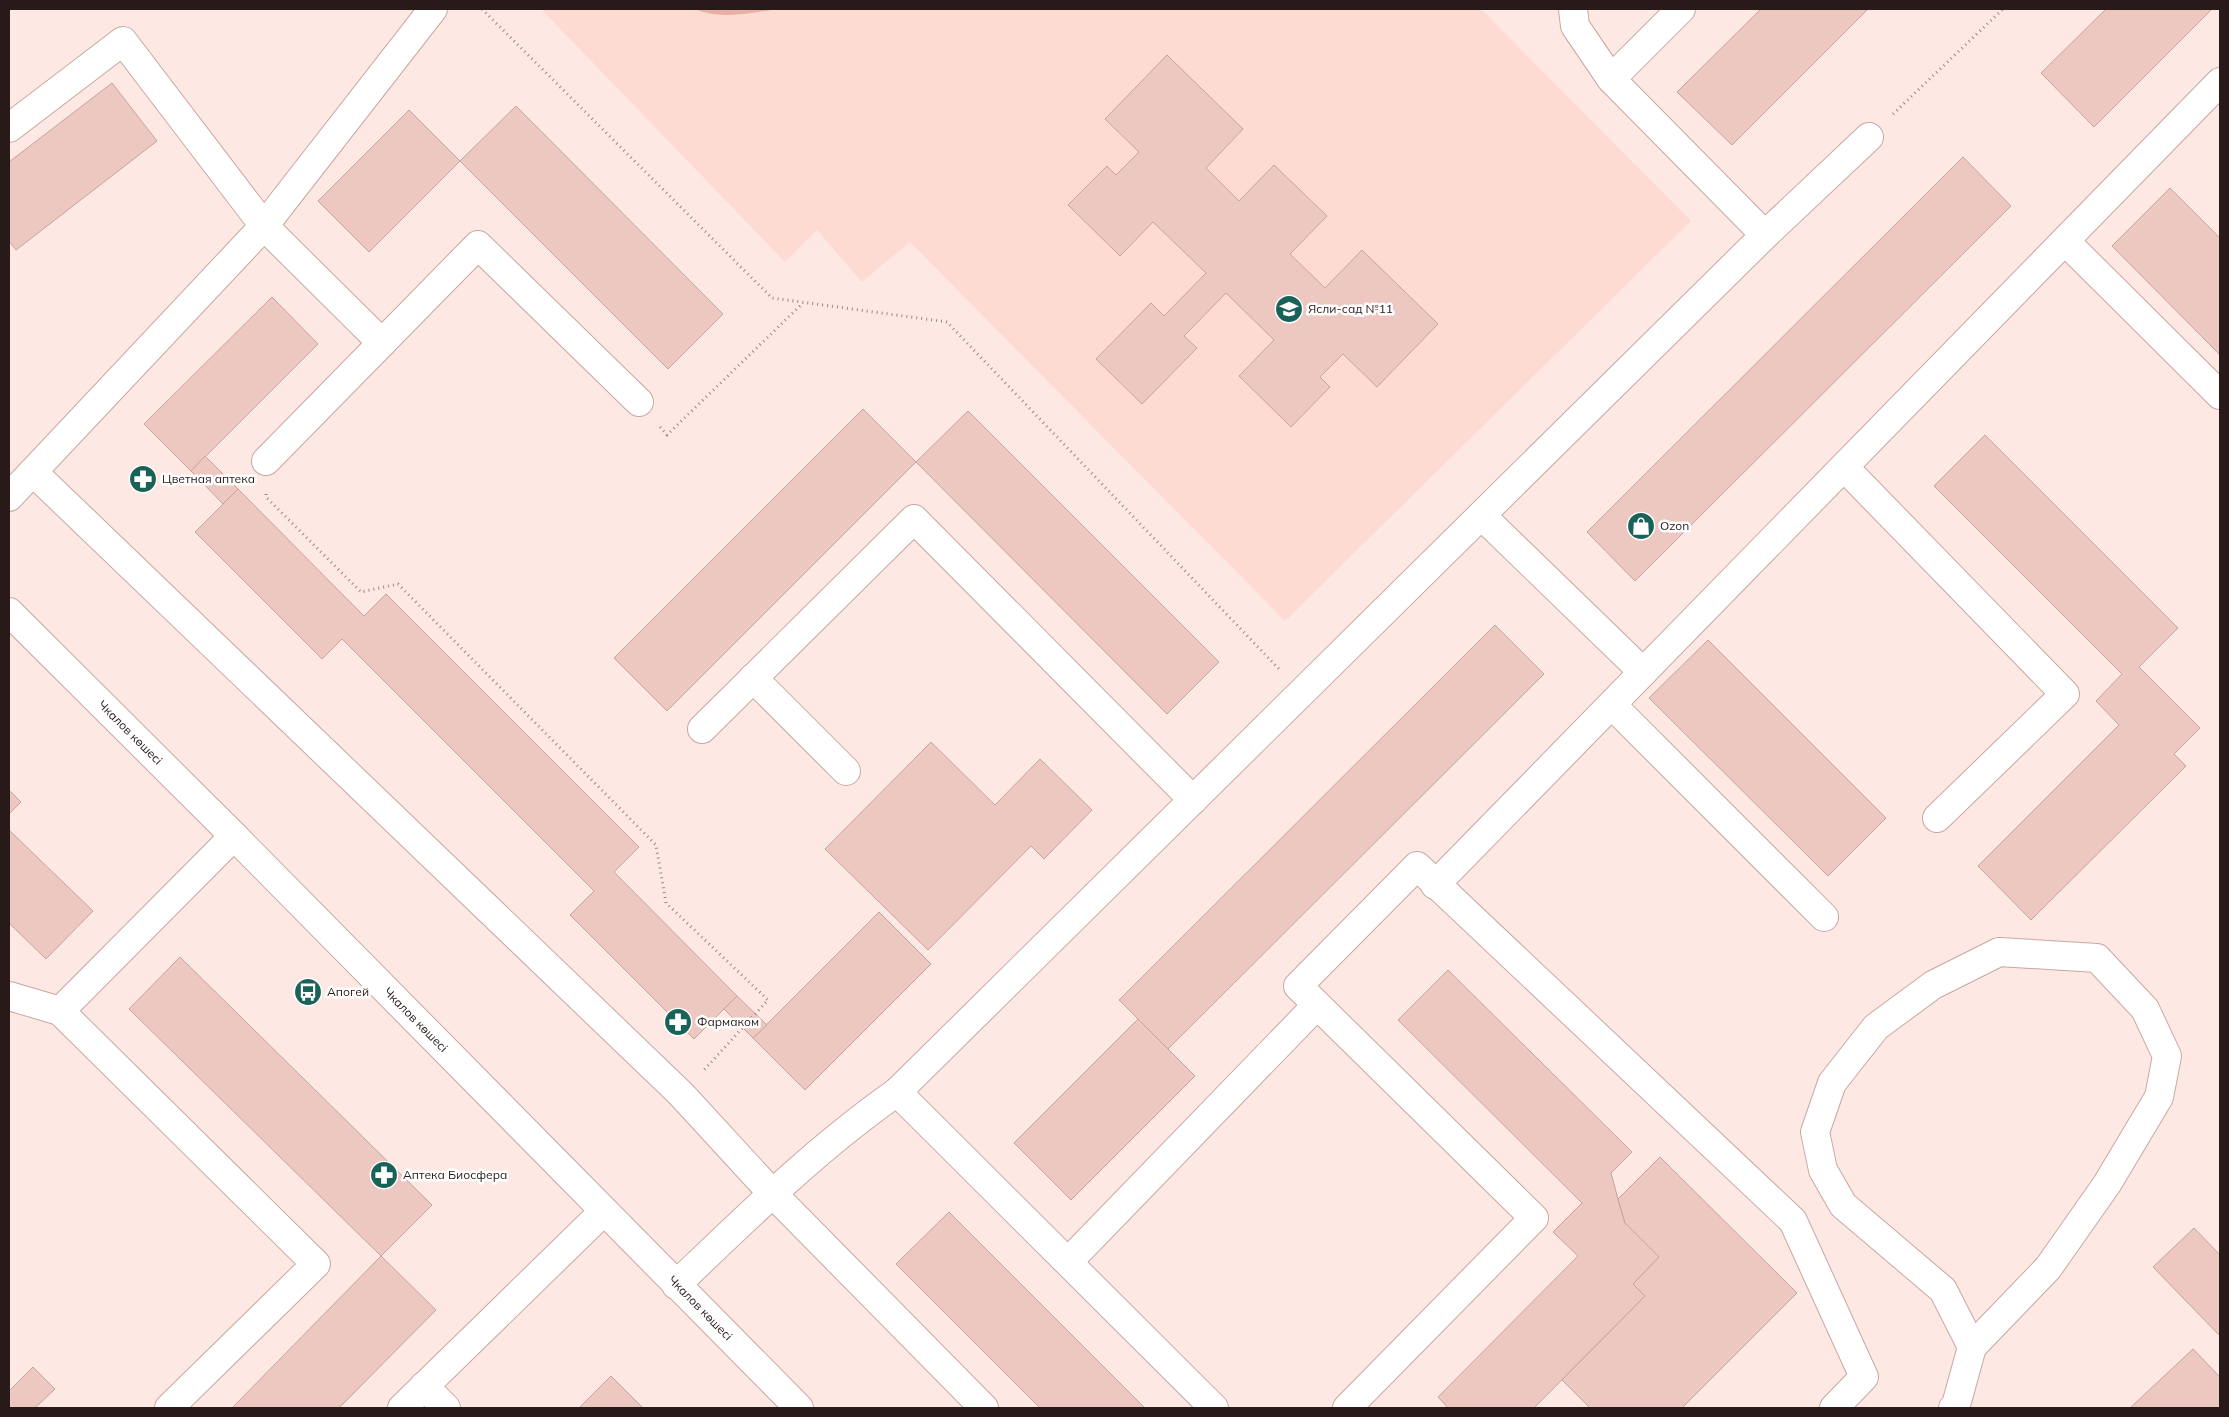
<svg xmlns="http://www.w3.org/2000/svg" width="2229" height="1417" font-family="Mulish,sans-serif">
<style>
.built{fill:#fddad2}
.green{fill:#e8afa3}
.building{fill:#ecc8c1;stroke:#c6a49d}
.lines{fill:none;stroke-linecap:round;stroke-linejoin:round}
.minor-casing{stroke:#c9a7a0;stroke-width:30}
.path{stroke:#9a8885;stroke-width:3;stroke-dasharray:1 4;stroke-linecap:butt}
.minor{stroke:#fff;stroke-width:28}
.labels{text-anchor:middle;stroke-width:5;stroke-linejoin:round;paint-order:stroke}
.poi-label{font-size:12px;fill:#271a18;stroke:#fff;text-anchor:start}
.street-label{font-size:12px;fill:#271a18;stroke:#fff}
</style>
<rect width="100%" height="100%" fill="#fee8e4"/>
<polygon class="built" points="541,9 1481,9 1691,221 1285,621 910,242 862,282 817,230 785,262"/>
<path class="green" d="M695,9h82c-26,4 -57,11 -82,0z"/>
<g class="building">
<polygon points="1761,9 1868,9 1732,145 1677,92"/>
<polygon points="2106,9 2212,9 2094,127 2041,73"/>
<polygon points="1167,55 1243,129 1206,168 1239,201 1274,165 1327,216 1290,254 1325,288 1362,250 1438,324 1377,387 1343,354 1320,377 1330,387 1291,427 1239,376 1274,340 1226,293 1184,336 1197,348 1142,404 1096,359 1151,303 1164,316 1206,273 1153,222 1120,256 1068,205 1107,166 1116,175 1139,152 1105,119"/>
<polygon points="112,83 157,141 16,250 9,241 9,162"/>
<polygon points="516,106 723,314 668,369 460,161"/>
<polygon points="409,110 460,161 369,252 318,201"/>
<polygon points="1963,157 2011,206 1635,581 1587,532"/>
<polygon points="2170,188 2220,238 2220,355 2112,246"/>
<polygon points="272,297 318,344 191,471 144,424"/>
<polygon points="863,409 916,462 667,711 614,658"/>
<polygon points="968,411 1219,662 1167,714 916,462"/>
<polygon points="1985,435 2178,628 2139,667 2200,728 2174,754 2186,766 2031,920 1978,866 2119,725 2096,701 2122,674 1934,486"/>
<polygon points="205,456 238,489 223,504 191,471"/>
<polygon points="238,489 364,616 386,594 639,847 614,872 737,996 694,1039 570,915 594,891 342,639 322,659 195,532"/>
<polygon points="1495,625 1544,674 1168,1049 1119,1000"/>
<polygon points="1708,640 1886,818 1828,876 1649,698"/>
<polygon points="931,742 995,805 1040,759 1092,810 1044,859 1031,846 928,950 825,849"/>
<polygon points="9,790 21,802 9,814"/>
<polygon points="9,830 93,911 46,959 9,923"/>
<polygon points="879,912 931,964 805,1090 753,1038"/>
<polygon points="180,957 432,1205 381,1256 129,1009"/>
<polygon points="1448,970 1632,1152 1611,1173 1618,1199 1625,1223 1659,1257 1633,1284 1645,1296 1534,1408 1448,1408 1438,1397 1578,1256 1553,1232 1582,1203 1398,1020"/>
<polygon points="737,996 767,1025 753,1038 724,1009"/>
<polygon points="1138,1019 1195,1076 1071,1200 1014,1143"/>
<polygon points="1660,1157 1797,1293 1682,1408 1590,1408 1562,1380 1645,1296 1633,1284 1659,1257 1625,1223 1618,1199"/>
<polygon points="949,1212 1145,1408 1040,1408 896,1264"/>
<polygon points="2194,1228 2220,1255 2220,1336 2153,1267"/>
<polygon points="381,1256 436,1310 339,1408 232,1408"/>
<polygon points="2193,1349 2220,1377 2220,1408 2130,1408"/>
<polygon points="33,1367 55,1389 35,1408 9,1408 9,1391"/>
<polygon points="611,1376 643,1408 579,1408"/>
</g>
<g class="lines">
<g class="minor-casing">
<g id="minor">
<polyline points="1573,9 1575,26 1611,79"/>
<polyline points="1681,9 1611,79 1765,235"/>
<polyline points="9,128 123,41 264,226 433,9"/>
<polyline points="2065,241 2220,395"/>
<polyline points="266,461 478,245 639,402"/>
<polyline points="1844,467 2065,694 1937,818"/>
<polyline points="33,472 681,1094 772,1193 984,1408"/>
<polyline points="9,497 264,226 382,343"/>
<polyline points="1482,516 1643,672"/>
<path id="s1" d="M9,612l225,224 565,572"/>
<polyline points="753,678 846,771"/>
<polyline points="1612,705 1824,917"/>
<polyline points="702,729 914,519 1193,800"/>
<polyline points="1435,885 2220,82"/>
<polyline points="9,996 60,1011 316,1264 169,1408"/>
<polyline points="60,1011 234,836"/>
<polyline points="897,1092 1214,1408"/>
<polyline points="1068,1262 1317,1005"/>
<path d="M676,1285c71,-68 141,-137 221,-193l868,-857 104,-98"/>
<polyline points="424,1386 446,1408"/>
<polyline points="402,1408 603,1212"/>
<polyline points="1347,1408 1534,1218 1298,986 1417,866 1793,1221 1864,1377 1834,1408"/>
<polyline points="1953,1408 1956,1405 1972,1347 1943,1290 1843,1205 1823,1170 1815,1132 1832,1083 1876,1027 1933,985 1999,952 2097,958 2145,1009 2167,1056 2159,1097 2107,1184 2048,1268 1972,1347"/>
</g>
</g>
<g class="path">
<polyline points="482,9 772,298 947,322 1279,669"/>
<polyline points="1893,114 2003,9"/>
<polyline points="660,427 667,435 803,303"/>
<polyline points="266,494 266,497 361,592 398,584 656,845 666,903 768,1000 704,1070"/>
</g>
<use href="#minor" class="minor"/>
</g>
<defs>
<g id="school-disc" transform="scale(1.4375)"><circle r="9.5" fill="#196258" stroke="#fff"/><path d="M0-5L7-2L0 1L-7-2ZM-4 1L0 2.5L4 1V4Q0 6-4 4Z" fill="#fff"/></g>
<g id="pharmacy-disc" transform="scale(1.4375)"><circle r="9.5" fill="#196258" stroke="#fff"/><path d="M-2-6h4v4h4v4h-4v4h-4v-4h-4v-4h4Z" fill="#fff"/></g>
<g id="shop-disc" transform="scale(1.4375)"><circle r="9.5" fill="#196258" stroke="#fff"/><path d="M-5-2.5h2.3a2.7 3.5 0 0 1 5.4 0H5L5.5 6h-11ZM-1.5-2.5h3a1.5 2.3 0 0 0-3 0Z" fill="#fff"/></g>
<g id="bus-disc" transform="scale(1.4375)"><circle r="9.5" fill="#196258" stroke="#fff"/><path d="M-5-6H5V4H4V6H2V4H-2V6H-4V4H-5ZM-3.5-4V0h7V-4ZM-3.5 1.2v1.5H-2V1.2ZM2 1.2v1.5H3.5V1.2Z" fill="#fff"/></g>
</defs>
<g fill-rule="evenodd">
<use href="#school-disc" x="1289" y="309"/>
<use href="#pharmacy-disc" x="143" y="479"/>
<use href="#shop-disc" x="1641" y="526"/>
<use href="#bus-disc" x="308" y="992"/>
<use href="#pharmacy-disc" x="678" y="1022"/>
<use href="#pharmacy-disc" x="384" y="1175"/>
</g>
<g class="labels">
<g class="poi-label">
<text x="1308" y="313">Ясли-сад №11</text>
<text x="162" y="483">Цветная аптека</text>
<text x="1660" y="530">Ozon</text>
<text x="327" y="996">Апогей</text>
<text x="697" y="1026">Фармаком</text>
<text x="403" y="1179">Аптека Биосфера</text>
</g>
<g class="street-label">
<text dy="4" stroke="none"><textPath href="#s1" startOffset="171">Чкалов көшесі</textPath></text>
<text dy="4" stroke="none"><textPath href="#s1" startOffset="576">Чкалов көшесі</textPath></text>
<text dy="4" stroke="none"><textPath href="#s1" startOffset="981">Чкалов көшесі</textPath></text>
</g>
</g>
<rect width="2229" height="1417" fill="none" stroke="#271a18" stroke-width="20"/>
</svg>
